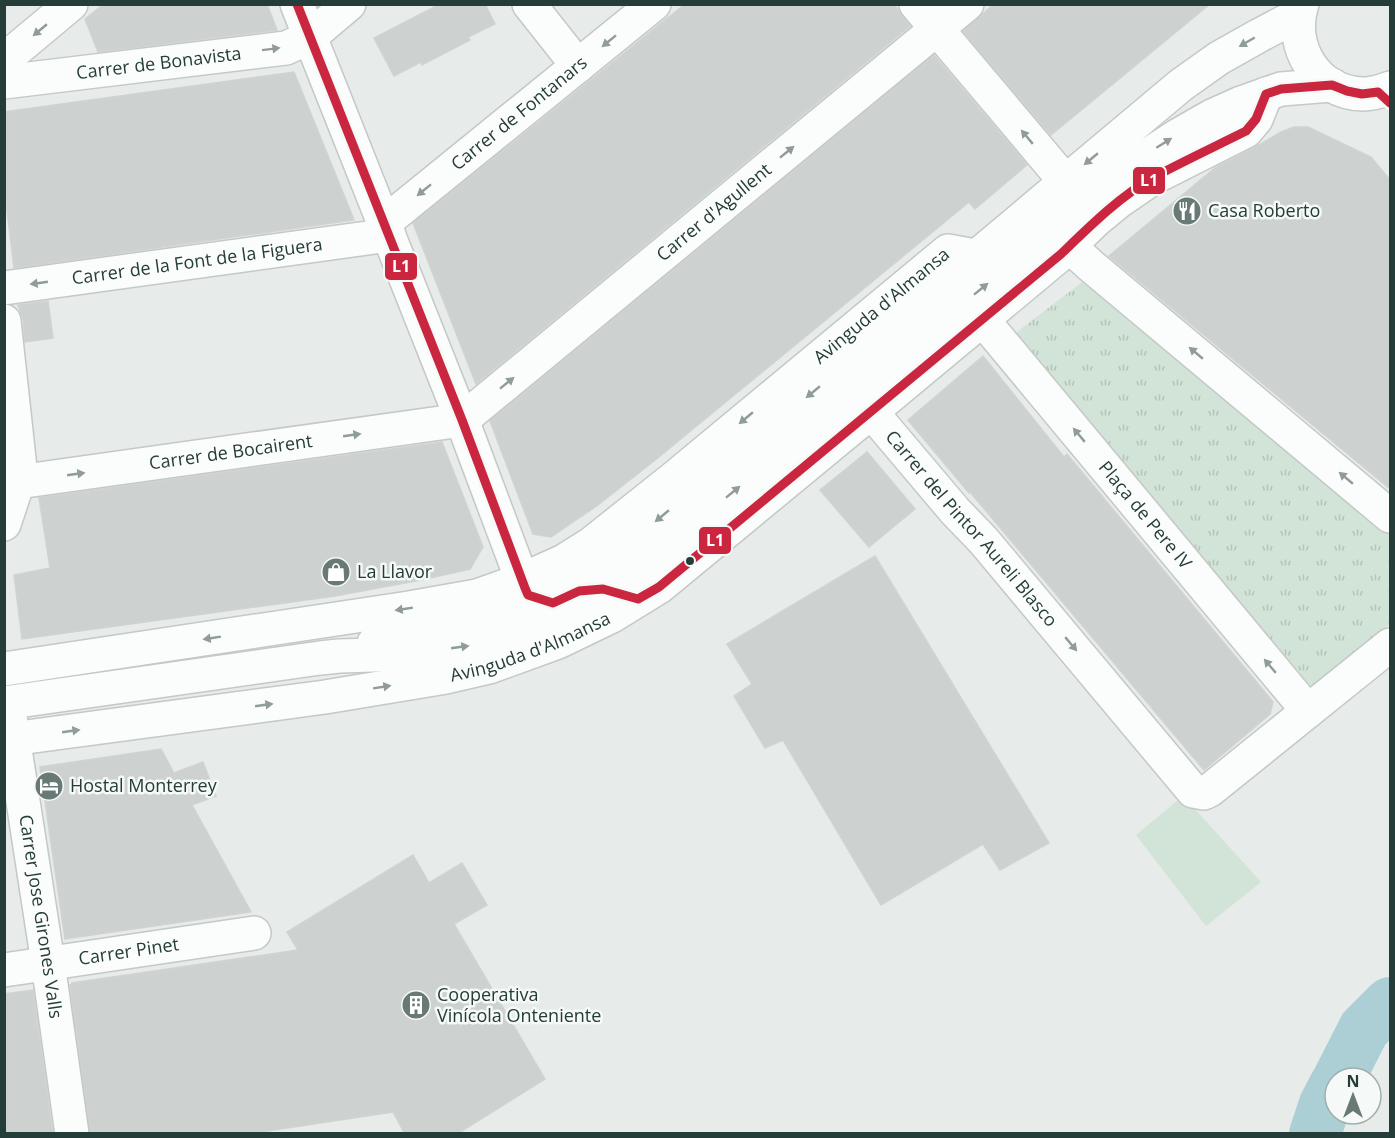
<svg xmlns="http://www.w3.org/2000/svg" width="1395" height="1138" font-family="'Open Sans',sans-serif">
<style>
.grass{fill:url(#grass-tufts)}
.pitch{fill:#d2e3d7}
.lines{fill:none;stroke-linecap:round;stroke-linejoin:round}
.river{stroke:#acced5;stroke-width:52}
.building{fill:#cdd2d0;stroke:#cfd4d2;stroke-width:1.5}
.minor-casing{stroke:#c4c8c6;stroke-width:36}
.tertiary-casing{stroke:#c4c8c6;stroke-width:36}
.minor{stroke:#fbfcfc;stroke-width:33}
.tertiary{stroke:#fbfcfc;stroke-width:33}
.bus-1-casing{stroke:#f5f9f7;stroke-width:14}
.bus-1{stroke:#ca263f;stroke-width:9}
.oneway{fill:#909c9a}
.bus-dot{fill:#253d38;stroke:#f5f9f7;stroke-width:2}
.labels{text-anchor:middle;stroke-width:5;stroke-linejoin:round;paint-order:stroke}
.street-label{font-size:18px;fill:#253d38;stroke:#f5f9f7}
.poi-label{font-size:18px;fill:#253d38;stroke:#f5f9f7;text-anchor:start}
.line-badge{stroke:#f5f9f7;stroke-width:2}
.badge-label{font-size:16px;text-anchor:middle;font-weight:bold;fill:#fff}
</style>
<defs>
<pattern id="grass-tufts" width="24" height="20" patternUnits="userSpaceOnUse" patternTransform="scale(1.5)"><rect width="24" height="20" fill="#d2e3d7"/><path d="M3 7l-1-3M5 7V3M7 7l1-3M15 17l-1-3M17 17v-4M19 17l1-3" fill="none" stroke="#b4c4b9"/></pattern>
</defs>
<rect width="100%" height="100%" fill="#e7ebe9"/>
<polygon class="grass" points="1085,280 1390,535 1390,624 1311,686 1013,335"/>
<polygon class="pitch" points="1183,796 1261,882 1206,926 1136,835"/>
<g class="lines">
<g class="river">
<polyline points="1339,1078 1364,1029 1390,1003"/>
<polyline points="1315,1134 1325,1104 1335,1085"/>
</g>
</g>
<g class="building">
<polygon points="104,4 267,4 277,30 98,52 85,19"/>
<polygon points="440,4 485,4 495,24 468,37 470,40 422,65 421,62 394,76 374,38"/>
<polygon points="685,4 894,4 910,26 476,384 413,223"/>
<polygon points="994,4 1210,4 1051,135 963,31"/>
<polygon points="934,55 1027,165 975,209 969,202 654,461 598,505 551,537 533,534 490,421"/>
<polygon points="294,72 354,220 14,268 4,186 4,112"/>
<polygon points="1294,127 1308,127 1371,157 1390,180 1390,489 1109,256 1215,168 1254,148 1281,132"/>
<polygon points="48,301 53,338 25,342 23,319 18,305"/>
<polygon points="983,356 1064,457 1067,454 1273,702 1270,714 1204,770 970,492 969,493 908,420"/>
<polygon points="442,442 483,547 470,569 421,580 335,596 22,639 14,575 50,568 39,498"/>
<polygon points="867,452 915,509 869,547 820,490"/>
<polygon points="875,556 1049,843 1000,870 983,844 881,905 783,740 765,748 734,696 752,684 727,644"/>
<polygon points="161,749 174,773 203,762 216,796 192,805 251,912 65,939 40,767"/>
<polygon points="413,855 429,883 462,863 487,905 454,924 545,1079 457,1134 405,1134 393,1112 248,1134 90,1134 70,985 72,984 72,983 298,950 287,932"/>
<polygon points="33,990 53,1134 4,1134 4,994"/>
</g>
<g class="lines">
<g class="minor-casing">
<g id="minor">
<polyline points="297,4 462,420 525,588 528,595 534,597"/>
<polyline points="529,4 578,66"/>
<polyline points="916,4 1065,181"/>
<polyline points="4,60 71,4"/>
<path id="s1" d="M4,82l282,-34 24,-11 39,-33"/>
<path id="s2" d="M384,223l270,-219"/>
<polyline points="1054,232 1090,265 1390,516"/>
<path id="s3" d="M4,288l385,-53"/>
<path id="s4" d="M982,319l326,392"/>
<polyline points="4,321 20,468 18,482 4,524"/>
<path id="s5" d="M857,395l98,116 28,29 210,251 11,2 6,-3 180,-145"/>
<path id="s6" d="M4,492l14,-10 444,-62 505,-416"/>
<path id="s7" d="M4,669l405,-61 68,-12 45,-16 42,-19 27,-17 83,-66 274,-227 27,5"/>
<path id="s8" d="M10,717l38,246 24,171"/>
<path id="s9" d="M4,740l321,-43 121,-20 43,-10 69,-25 54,-26 47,-29 212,-175 190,-158 35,-34 22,-18 35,-24 93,-47 10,-12 10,-25"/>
<path id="s10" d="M4,970l250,-37"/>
</g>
</g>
<g class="tertiary-casing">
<g id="tertiary">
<path d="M1302,4c-14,43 15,89 61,90 10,0 19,-3 27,-6"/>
<polyline points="374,643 495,608 528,595 560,582 628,545 958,272 1181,85 1219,58 1260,35 1298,15"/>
<polyline points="4,703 320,658 339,656 409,654 472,645 564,612 643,566 1011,265 1050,229 1123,171 1177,136 1212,116 1241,103 1281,89 1332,85"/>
</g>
</g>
<use href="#minor" class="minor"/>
<use href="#tertiary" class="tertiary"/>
<g class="bus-1-casing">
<path id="bus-1" d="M297,4l165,416 63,168 3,7 25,8 26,-12 24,-2 35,10 21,-12 402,-333c29,-28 58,-57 93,-77 30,-16 62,-31 92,-46l10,-12 10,-25 15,-5 51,-4 15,6 15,3 16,-2 12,11"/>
</g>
<use href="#bus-1" class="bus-1"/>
</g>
<defs><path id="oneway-solid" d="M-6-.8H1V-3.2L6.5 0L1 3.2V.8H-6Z" transform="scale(1.5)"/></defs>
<g class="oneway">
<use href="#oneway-solid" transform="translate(40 30) rotate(140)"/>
<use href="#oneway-solid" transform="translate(609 41) rotate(141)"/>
<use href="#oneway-solid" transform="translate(1247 42) rotate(150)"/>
<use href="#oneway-solid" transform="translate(271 49) rotate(-7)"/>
<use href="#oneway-solid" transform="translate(1027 137) rotate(-130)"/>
<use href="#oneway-solid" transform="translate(1164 143) rotate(-32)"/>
<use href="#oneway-solid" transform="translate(787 152) rotate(-39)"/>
<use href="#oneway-solid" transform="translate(1091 159) rotate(140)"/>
<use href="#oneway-solid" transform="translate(424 190) rotate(141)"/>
<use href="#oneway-solid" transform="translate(39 283) rotate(172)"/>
<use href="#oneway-solid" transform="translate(981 289) rotate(-39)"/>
<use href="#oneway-solid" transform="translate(1196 353) rotate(-140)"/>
<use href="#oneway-solid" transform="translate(507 383) rotate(-39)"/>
<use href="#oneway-solid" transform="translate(813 392) rotate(140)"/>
<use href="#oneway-solid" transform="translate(746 418) rotate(140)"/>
<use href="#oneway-solid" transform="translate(352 435) rotate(-8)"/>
<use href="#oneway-solid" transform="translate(1079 435) rotate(-130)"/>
<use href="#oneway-solid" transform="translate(76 474) rotate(-8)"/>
<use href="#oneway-solid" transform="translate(1346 478) rotate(-140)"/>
<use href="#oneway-solid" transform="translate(733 492) rotate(-39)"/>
<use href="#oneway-solid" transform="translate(662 516) rotate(140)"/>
<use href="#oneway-solid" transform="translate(404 609) rotate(171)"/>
<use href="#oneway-solid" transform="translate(212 638) rotate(171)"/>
<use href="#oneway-solid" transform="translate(1071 644) rotate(50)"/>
<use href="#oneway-solid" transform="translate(460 647) rotate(-8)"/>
<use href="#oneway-solid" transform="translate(1270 666) rotate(-130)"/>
<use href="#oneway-solid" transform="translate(382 687) rotate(-9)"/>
<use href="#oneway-solid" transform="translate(264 705) rotate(-8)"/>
<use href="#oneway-solid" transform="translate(71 731) rotate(-8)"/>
</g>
<defs>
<g id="restaurant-disc" transform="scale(1.5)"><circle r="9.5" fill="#697a76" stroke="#f5f9f7"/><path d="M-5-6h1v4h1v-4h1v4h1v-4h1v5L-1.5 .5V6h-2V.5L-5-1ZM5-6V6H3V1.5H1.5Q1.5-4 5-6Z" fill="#fff"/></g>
<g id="shop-disc" transform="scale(1.5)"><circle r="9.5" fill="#697a76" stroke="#f5f9f7"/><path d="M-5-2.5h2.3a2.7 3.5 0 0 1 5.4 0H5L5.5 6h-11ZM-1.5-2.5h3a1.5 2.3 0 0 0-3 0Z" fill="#fff"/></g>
<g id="hotel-disc" transform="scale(1.5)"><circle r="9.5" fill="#697a76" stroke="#f5f9f7"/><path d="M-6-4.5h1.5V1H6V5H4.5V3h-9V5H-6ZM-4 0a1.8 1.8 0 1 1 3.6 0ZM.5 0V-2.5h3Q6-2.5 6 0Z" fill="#fff"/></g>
<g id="building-disc" transform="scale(1.5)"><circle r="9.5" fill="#697a76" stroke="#f5f9f7"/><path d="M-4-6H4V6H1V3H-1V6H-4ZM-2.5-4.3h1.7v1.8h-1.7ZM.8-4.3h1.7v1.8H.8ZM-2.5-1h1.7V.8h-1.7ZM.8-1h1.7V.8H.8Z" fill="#fff"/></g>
</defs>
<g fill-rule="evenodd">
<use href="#restaurant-disc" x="1187" y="211"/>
<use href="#shop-disc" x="336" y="572"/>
<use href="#hotel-disc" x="49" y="786"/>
<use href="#building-disc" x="416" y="1005"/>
</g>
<circle class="bus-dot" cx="690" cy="561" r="5"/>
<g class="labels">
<g class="street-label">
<text dy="6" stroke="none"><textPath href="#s1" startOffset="156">Carrer de Bonavista</textPath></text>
<text dy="6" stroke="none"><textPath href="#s2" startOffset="174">Carrer de Fontanars</textPath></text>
<text dy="6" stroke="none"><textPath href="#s6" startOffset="792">Carrer d'Agullent</textPath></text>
<text dy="6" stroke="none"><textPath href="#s3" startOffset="195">Carrer de la Font de la Figuera</textPath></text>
<text dy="6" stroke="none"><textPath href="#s7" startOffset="980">Avinguda d'Almansa</textPath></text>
<text dy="6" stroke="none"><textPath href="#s6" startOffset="232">Carrer de Bocairent</textPath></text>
<text dy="6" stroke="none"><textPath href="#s4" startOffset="255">Plaça de Pere IV</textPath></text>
<text dy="6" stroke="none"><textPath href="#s5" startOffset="176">Carrer del Pintor Aureli Blasco</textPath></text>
<text dy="6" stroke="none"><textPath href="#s9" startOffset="536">Avinguda d'Almansa</textPath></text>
<text dy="6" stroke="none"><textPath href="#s8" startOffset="202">Carrer Jose Girones Valls</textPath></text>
<text dy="6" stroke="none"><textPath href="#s10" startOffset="126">Carrer Pinet</textPath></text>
</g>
<g class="poi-label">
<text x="1208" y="217">Casa Roberto</text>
<text x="357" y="578">La Llavor</text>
<text x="70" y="792">Hostal Monterrey</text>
<text x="437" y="1001">Cooperativa<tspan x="437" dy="21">Vinícola Onteniente</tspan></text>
</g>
</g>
<g class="line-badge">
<rect x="1132" y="166" width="34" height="29" rx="6" fill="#ca263f"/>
<rect x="384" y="252" width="34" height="29" rx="6" fill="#ca263f"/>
<rect x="698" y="526" width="34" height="29" rx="6" fill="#ca263f"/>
</g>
<g class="badge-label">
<text x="1149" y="186">L1</text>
<text x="401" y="272">L1</text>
<text x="715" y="546">L1</text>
</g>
<rect width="1395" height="1138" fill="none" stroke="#253d38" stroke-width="12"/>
<g transform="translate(1353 1096)"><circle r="28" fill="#f5f9f7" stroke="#a2aeab" stroke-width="1.5"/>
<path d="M0-4.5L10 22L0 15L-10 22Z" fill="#697a76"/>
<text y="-9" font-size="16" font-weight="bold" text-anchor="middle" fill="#253d38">N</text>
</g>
</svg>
